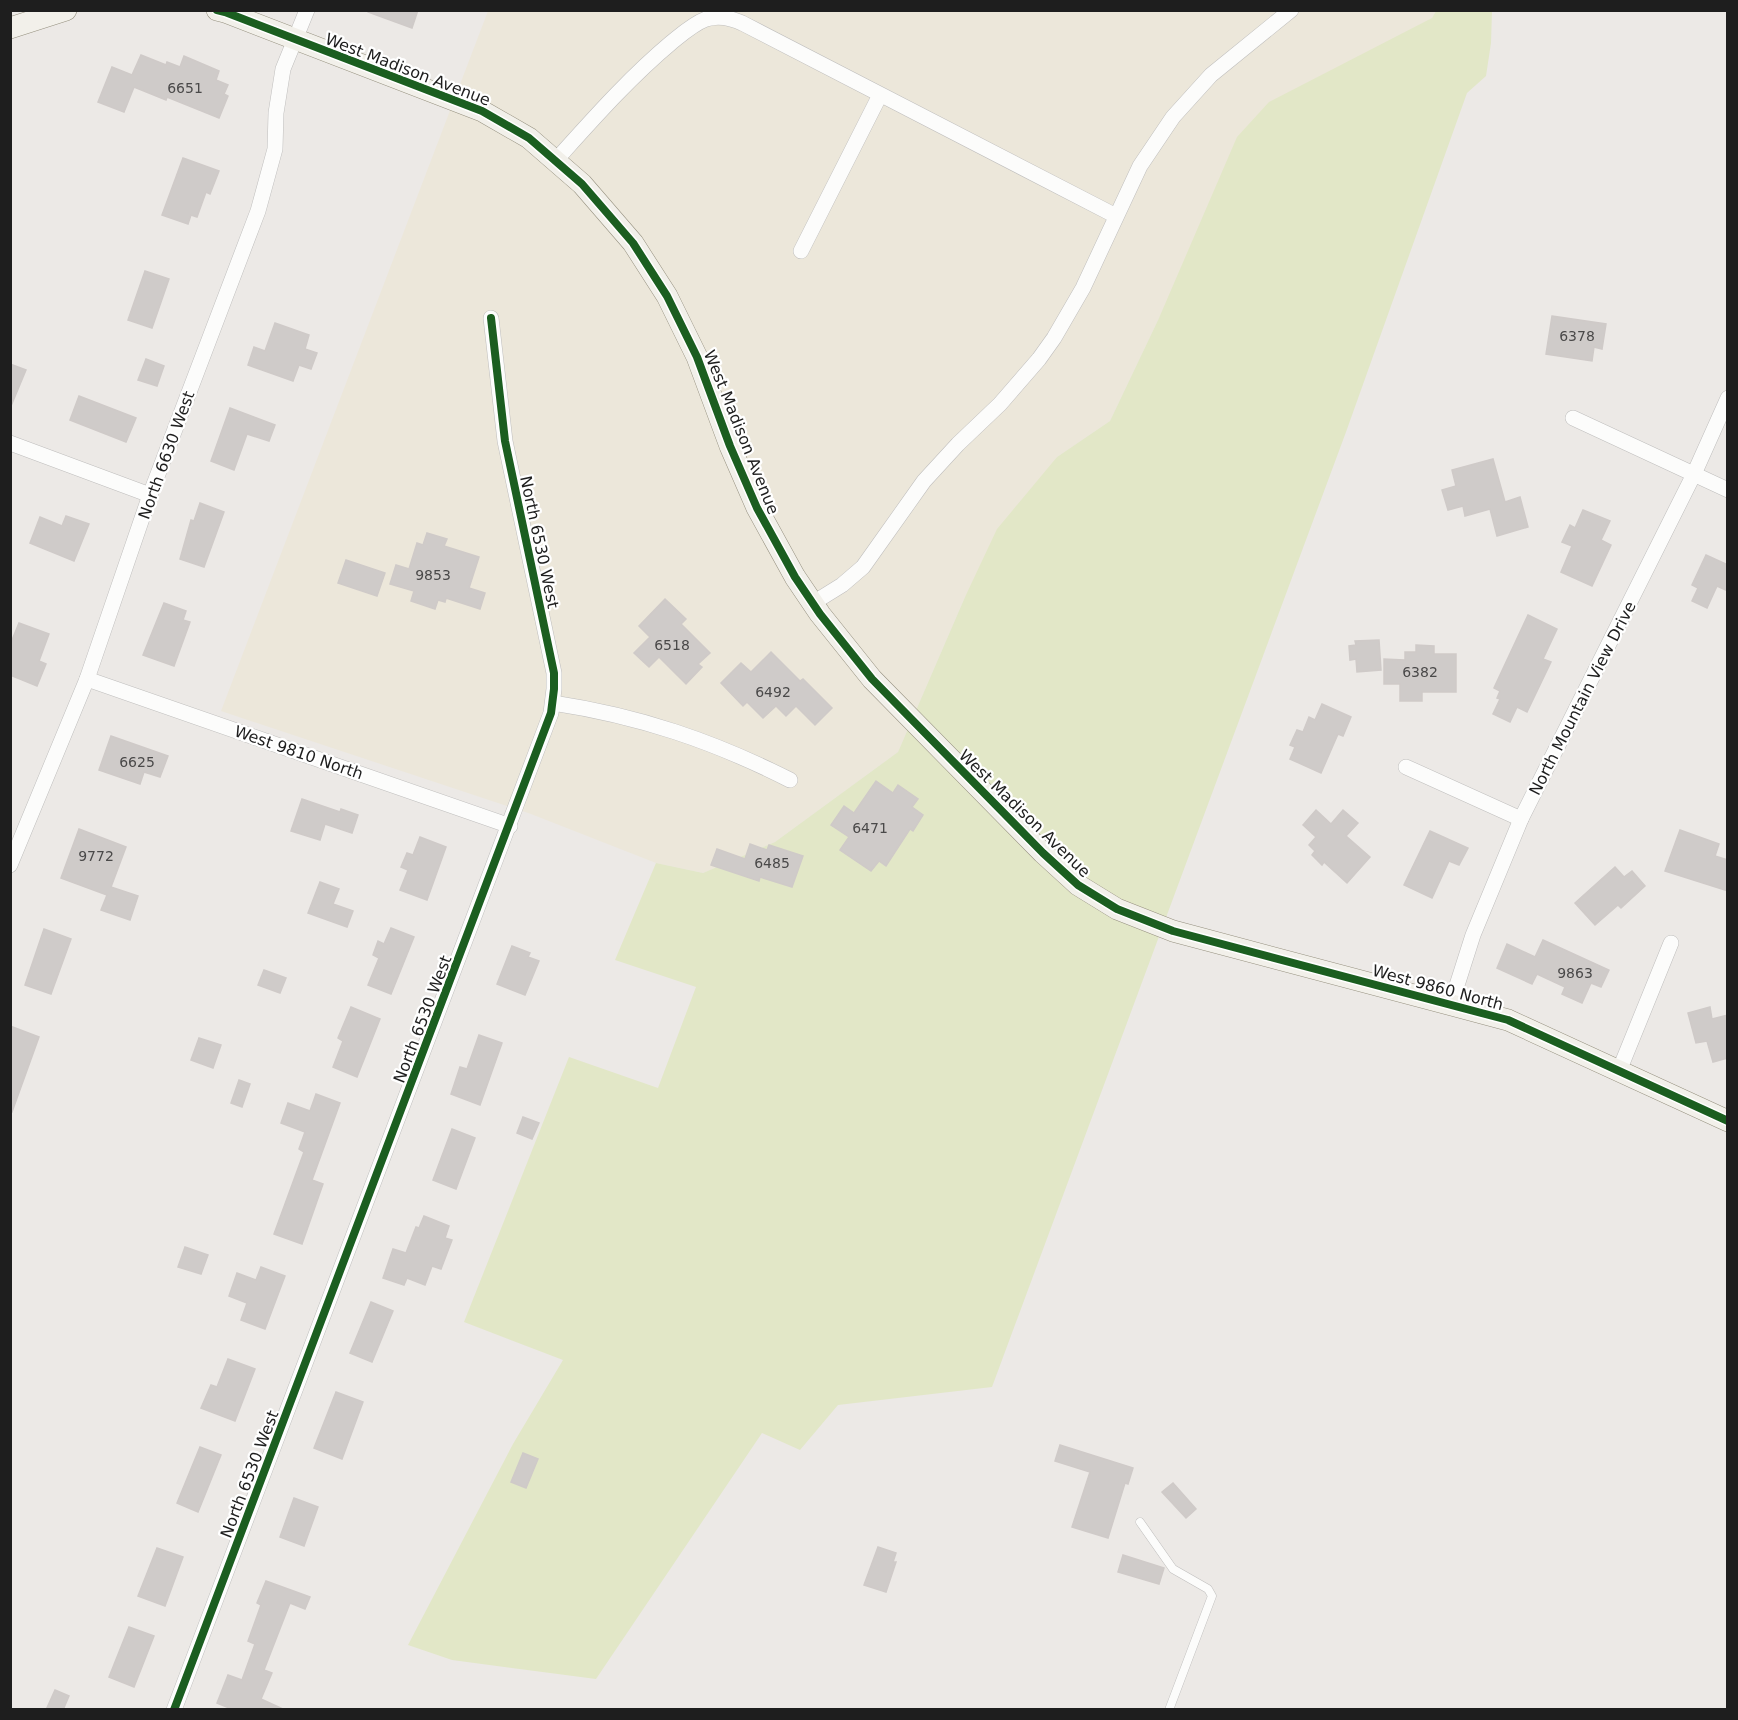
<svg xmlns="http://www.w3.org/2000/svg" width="1738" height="1720" font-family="'DejaVu Sans',sans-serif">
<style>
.farmland{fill:#ece7da}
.grass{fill:#e2e7c7}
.building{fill:#cfcbc9;stroke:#cfcac8;stroke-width:1.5}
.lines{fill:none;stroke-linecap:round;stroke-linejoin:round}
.lane-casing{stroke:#bfbebd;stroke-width:9}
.street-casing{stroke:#bfbebd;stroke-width:16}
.secondary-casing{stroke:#95907f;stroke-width:22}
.lane{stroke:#fcfcfb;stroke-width:8}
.street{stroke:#fcfcfb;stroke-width:15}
.secondary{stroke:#f2f0ea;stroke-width:21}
.cycleway-casing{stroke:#fff;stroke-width:11}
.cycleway{stroke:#1b5e20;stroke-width:8}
.labels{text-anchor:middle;stroke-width:4.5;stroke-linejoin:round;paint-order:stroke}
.number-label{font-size:14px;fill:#4a4949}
.street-label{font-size:16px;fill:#1e1e1e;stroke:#fff}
</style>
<rect width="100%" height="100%" fill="#ece9e6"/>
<polygon class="farmland" points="488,11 1436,11 1432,18 1159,318 1110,421 1057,457 965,597 898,752 775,842 703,873 656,863 531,814 221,711"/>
<polygon class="grass" points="1436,11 1492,11 1491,43 1486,76 1467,93 1346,432 992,1387 838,1405 800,1450 762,1433 596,1679 452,1660 408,1645 513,1444 563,1360 464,1322 569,1057 658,1088 696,987 615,960 656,863 703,873 775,842 898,752 965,597 997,529 1057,457 1110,421 1159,318 1237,137 1269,102 1432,18"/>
<g class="building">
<polygon points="368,10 418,10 412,28 368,12"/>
<polygon points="141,55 166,65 167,62 180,67 184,56 219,71 216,80 228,85 224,94 228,96 219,118 167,97 166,100 134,87 124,112 98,102 112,67 132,75"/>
<polygon points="183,158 219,171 210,194 206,192 197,217 191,215 188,224 162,215"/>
<polygon points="145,271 169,279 152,328 128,320"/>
<polygon points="1552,316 1606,324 1602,349 1594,347 1592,361 1546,354"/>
<polygon points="275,323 309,335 305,349 317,353 311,369 299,365 293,381 248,365 254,347 265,351"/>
<polygon points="146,359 164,366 157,386 138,380"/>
<polygon points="10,364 26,370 11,406 10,406"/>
<polygon points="79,396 136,418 126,442 70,420"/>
<polygon points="230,408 275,425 269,441 247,434 234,470 211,461"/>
<polygon points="1493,459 1505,502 1520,497 1528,527 1497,536 1490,509 1465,516 1463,506 1448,510 1442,490 1456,486 1452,470"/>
<polygon points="200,503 224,512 204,567 180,559 191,520 194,521"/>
<polygon points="1583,510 1610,521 1601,540 1611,545 1592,586 1561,572 1572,546 1562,542 1570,525 1575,528"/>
<polygon points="66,516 89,524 74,561 30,543 40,517 62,526"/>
<polygon points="427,533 447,539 444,546 479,557 469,588 485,593 480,609 446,598 445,602 438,600 435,609 411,601 414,591 390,584 396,565 409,569 417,543 423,545"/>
<polygon points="1706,555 1728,565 1728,591 1717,586 1707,608 1692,601 1698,588 1692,585"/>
<polygon points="346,560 385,573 377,596 338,583"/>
<polygon points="665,599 686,619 681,624 710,653 698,664 702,667 686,684 659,657 649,667 634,653 650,637 639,626"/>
<polygon points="164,603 186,611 183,620 190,622 174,666 143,655"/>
<polygon points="1528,615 1557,629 1543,659 1551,662 1527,712 1517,707 1510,722 1493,714 1500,699 1497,698 1500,691 1494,688"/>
<polygon points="19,623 49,634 39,661 46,664 37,686 10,675 10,645"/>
<polygon points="1379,640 1381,670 1357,672 1356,659 1350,660 1349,646 1356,645 1355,641"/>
<polygon points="1416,645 1434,646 1434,654 1456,654 1456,692 1422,692 1422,701 1400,701 1400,684 1384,684 1384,659 1405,660 1405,652 1416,652"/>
<polygon points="771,652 800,681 803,679 832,708 815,725 796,706 786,716 776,706 763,718 747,702 743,706 721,683 741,663 751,672"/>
<polygon points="1322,704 1351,717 1343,736 1338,734 1321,773 1290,759 1295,747 1290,745 1297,730 1303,732 1309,717 1315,720"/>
<polygon points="111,736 168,756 160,777 144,772 140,784 99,770"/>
<polygon points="876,781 893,793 898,785 918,799 912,807 923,815 913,831 910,829 886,866 879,861 871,871 840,850 849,837 831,825 844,806 854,813"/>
<polygon points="302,799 340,812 341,809 358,815 352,833 325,824 320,840 291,831"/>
<polygon points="1316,810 1331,824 1343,810 1358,823 1346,836 1370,857 1347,883 1324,862 1322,865 1312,855 1315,851 1309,845 1316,837 1303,825"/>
<polygon points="79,829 126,847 111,887 138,896 130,920 101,910 107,895 61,878"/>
<polygon points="1680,830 1719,844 1715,856 1728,860 1728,891 1665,871"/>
<polygon points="1430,831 1468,848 1459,865 1449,861 1432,898 1404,885"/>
<polygon points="420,837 446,847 427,900 400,890 408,870 401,867 407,853 413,855"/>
<polygon points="750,844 767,850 769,845 803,856 792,887 760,877 759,881 711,865 717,849 745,859"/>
<polygon points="1615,867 1624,877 1632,871 1645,886 1621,908 1618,905 1595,925 1575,903"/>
<polygon points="320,882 339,889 333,904 353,911 347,927 308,913"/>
<polygon points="391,928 414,937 391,994 368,985 379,958 373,955 378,941 384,944"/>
<polygon points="44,929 71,939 51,994 25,985"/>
<polygon points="1543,940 1609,970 1601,987 1591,983 1582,1003 1562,994 1565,987 1537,974 1532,984 1497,968 1507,944 1535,957"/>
<polygon points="512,946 530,953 528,957 539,961 525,995 497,984"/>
<polygon points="264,970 286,978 280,993 258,985"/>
<polygon points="351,1007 380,1019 357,1077 333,1067 343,1041 338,1038"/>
<polygon points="1710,1007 1712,1019 1728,1015 1728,1058 1713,1062 1707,1041 1696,1043 1688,1013"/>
<polygon points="10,1026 39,1037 12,1112 10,1111"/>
<polygon points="479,1035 502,1043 480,1105 451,1094 460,1067 467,1069"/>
<polygon points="199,1038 221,1045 213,1068 191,1060"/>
<polygon points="239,1080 250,1084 242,1107 231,1103"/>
<polygon points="316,1094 340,1103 312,1180 323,1184 302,1244 274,1234 304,1152 299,1149 305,1132 281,1123 288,1103 310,1111"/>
<polygon points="523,1117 539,1123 532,1139 517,1133"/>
<polygon points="452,1129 475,1138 456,1189 433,1180"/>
<polygon points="424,1216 449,1226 445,1238 452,1240 441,1269 432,1266 425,1285 407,1278 404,1285 383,1278 393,1249 406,1253 416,1227 419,1228"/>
<polygon points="185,1247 208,1255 201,1274 178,1267"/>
<polygon points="261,1267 285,1276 265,1329 241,1320 247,1303 229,1296 237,1273 256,1280"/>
<polygon points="371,1302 393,1311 372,1362 350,1353"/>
<polygon points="228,1359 255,1369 235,1421 201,1408 211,1385 217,1387"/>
<polygon points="336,1392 363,1402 342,1459 314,1448"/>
<polygon points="1060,1445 1133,1468 1128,1484 1125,1483 1108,1538 1072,1527 1090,1472 1055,1461"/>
<polygon points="200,1447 221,1455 198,1512 177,1503"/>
<polygon points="523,1453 538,1459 526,1488 511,1482"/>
<polygon points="1173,1483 1196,1509 1186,1518 1162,1492"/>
<polygon points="294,1498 318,1507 304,1546 280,1537"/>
<polygon points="878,1547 896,1553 893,1562 896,1562 886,1592 864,1585"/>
<polygon points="157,1548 183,1557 165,1606 138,1596"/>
<polygon points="1123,1555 1164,1568 1159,1584 1118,1572"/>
<polygon points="266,1581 310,1597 305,1609 290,1603 264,1670 272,1673 261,1699 285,1710 234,1710 217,1703 228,1675 242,1680 255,1644 248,1641 261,1605 257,1603"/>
<polygon points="129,1627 154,1636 134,1687 109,1677"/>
<polygon points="55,1690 69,1696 63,1710 46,1710"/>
</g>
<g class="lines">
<g class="lane-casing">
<polyline id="lane" points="1140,1522 1173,1569 1208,1589 1212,1596 1169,1710"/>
</g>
<g class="street-casing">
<g id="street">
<path d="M556,160c37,-41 73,-82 116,-118 10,-8 21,-18 34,-23 13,-4 24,-1 36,4l374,193"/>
<polyline points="801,251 880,95"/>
<polyline points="1573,418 1728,490"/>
<polyline points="10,443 150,495"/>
<polyline points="813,603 842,585 863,567 924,481 958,444 1000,404 1039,359 1054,338 1083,288 1140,166 1173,117 1211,75 1291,10"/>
<polyline points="87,679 510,826"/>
<path d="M553,703c86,13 160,38 237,77"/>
<polyline points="1406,767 1521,819"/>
<polyline points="10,865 87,679 150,495 258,211 275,149 276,113 283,69 307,10"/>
<polyline points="1451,1004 1473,935 1521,819 1694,474 1728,398"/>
<polyline points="1619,1071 1671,943"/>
<polyline points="174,1710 551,713 554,689 554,673 505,441 491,318"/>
</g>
</g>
<g class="secondary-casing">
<g id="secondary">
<polyline points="217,10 225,12 482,111 529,138 582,184 633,243 667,296 697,357 730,446 757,508 795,577 820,614 872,679 1043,853 1078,885 1117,909 1173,931 1508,1020 1728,1121"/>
<polyline points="10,28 66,10"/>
</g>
</g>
<use href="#lane" class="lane"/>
<use href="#street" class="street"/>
<use href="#secondary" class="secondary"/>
<g class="cycleway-casing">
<g id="cycleway">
<polyline points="217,10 225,12 482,111 529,138 582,184 633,243 667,296 697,357 730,446 757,508 795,577 820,614 872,679 1043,853 1078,885 1117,909 1173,931 1508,1020 1728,1121"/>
<polyline points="174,1710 551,713 554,689 554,673 505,441 491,318"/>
</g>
</g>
<use href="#cycleway" class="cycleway"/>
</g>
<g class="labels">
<g class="number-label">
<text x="185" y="93">6651</text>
<text x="1577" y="341">6378</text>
<text x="433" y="580">9853</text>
<text x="672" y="650">6518</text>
<text x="1420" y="677">6382</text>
<text x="773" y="697">6492</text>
<text x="137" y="767">6625</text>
<text x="870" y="833">6471</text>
<text x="96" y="861">9772</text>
<text x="772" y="868">6485</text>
<text x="1575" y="978">9863</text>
</g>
<g class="street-label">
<text transform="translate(408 69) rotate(21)" y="6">West Madison Avenue</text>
<text transform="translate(742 432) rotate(68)" y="6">West Madison Avenue</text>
<text transform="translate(166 455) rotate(-70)" y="6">North 6630 West</text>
<text transform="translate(540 542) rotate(78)" y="6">North 6530 West</text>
<text transform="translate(1582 698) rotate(-63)" y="6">North Mountain View Drive</text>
<text transform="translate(299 752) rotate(19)" y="6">West 9810 North</text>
<text transform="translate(1025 813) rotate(44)" y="6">West Madison Avenue</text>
<text transform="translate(1438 987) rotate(15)" y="6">West 9860 North</text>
<text transform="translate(422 1019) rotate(-69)" y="6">North 6530 West</text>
<text transform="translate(249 1474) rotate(-69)" y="6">North 6530 West</text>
</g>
</g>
<rect width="1738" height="1720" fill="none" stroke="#1e1e1e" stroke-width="24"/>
</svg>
